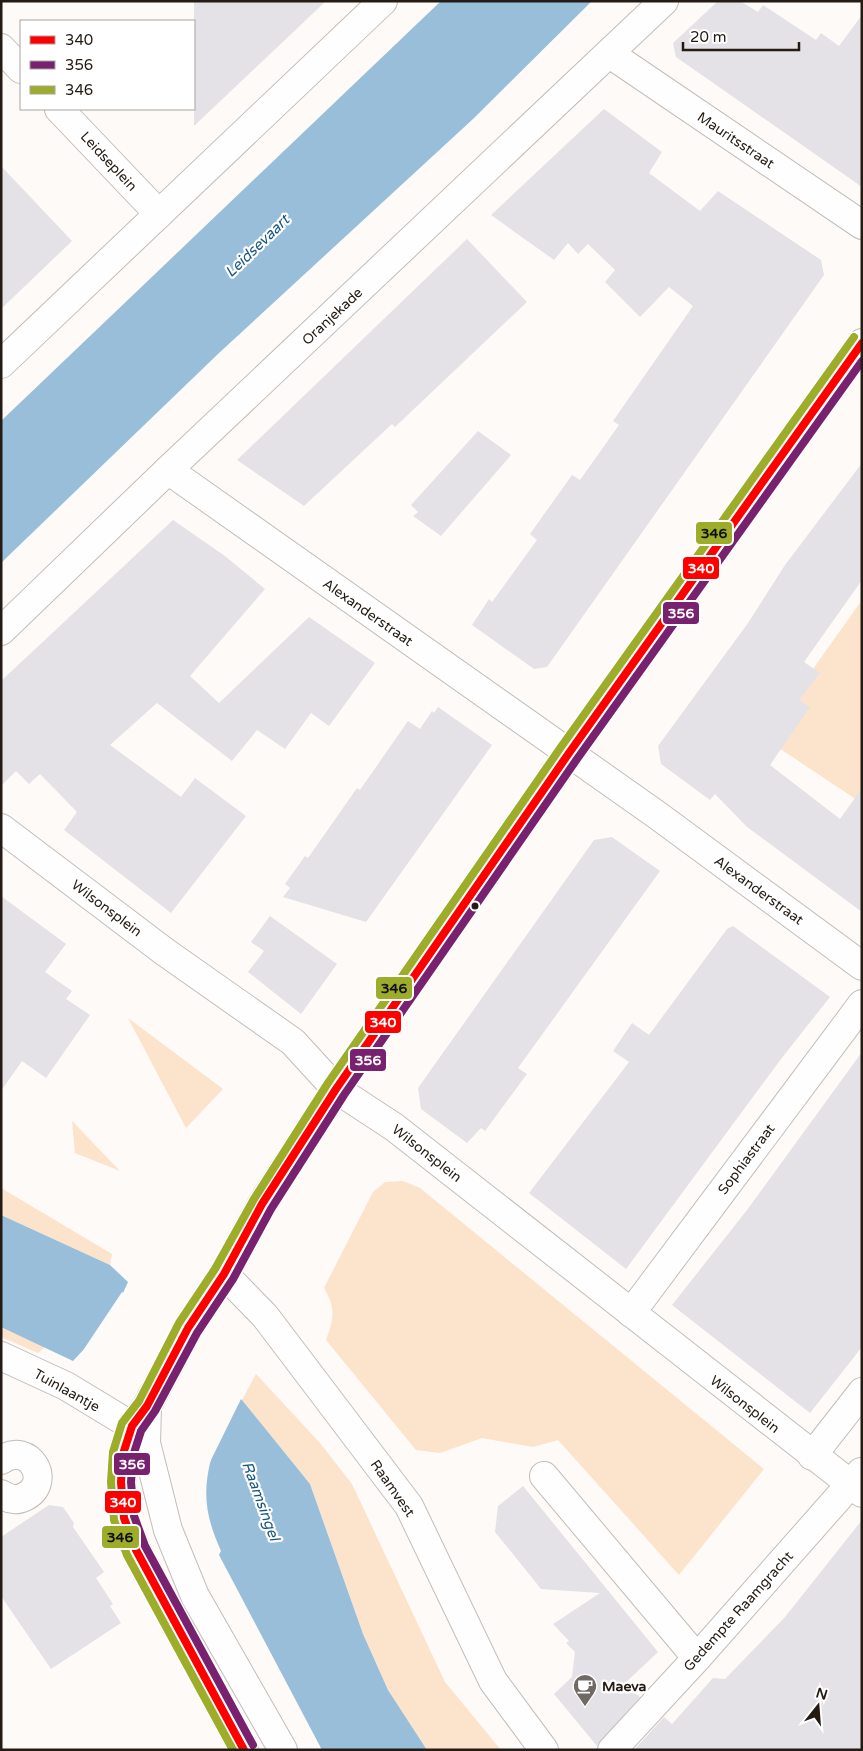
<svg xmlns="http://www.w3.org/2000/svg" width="863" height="1751" font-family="'Varela Round',sans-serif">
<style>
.green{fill:#fce3cc}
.water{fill:#98beda}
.pier{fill:#fdfaf8}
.building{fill:#e4e2e6}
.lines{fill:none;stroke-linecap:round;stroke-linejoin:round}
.street-casing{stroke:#c2bdb8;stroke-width:30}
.secondary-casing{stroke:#c2bdb8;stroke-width:30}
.street{stroke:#fffefe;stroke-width:28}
.secondary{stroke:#fffefe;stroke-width:28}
.bus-1-casing{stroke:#fff;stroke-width:11}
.bus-2-casing{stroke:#fff;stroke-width:11}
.bus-3-casing{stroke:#fff;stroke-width:11}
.bus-1{stroke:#f00;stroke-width:8}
.bus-2{stroke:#77216f;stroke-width:8}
.bus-3{stroke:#9dac29;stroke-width:8}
.bus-dot{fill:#241c14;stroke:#fff;stroke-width:2}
.labels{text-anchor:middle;stroke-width:4.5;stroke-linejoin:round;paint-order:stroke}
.street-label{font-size:14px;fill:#241c14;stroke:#fff}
.poi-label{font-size:14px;font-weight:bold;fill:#241c14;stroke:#fff;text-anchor:start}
.water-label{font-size:15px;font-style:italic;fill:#18577f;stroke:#fff}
.line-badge{stroke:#fff;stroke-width:2}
.badge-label{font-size:14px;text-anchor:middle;font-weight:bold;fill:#fff}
.pale-badge-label{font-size:14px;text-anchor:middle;font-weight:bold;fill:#111}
</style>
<rect width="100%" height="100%" fill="#fdfaf8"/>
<g class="green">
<polygon points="862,600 862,793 857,800 764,738"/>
<polygon points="128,1018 223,1089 186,1128"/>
<polygon points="72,1121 120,1171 75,1153"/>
<path d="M403,1181l17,7 344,281 -85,106 -121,-135 -25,7 -51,-9 -42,15 -24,-3 -90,-110c8,-22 10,-32 -2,-52l49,-96 12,-10z"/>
<polygon points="1,1188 112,1254 110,1265 1,1215"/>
<polygon points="1,1327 45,1347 38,1353 1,1337"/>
<polygon points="256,1374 320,1443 352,1484 445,1682 501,1750 427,1750 388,1690 363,1634 310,1484 242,1400"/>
</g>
<g class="water">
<polygon points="441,1 592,1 473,119 219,353 1,563 1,421"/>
<path d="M1,1215l109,50 18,17 -6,13 120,105 68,84 53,150 25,56 39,60h-105l-103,-195 2,-4c-15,-34 -19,-56 -10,-92l-126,-111 -12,13 -72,-34z"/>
</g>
<polygon class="pier" points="122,1292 242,1397 210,1462 84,1349"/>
<g class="building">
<polygon points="194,1 326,1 194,126"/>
<polygon points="718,1 740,1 758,12 763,5 816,40 821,33 839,46 862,15 862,187 676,57 673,43"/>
<polygon points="604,109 662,152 649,173 700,211 718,191 821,260 824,275 547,667 534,669 472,625 489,599 492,602 537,540 530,534 572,475 580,480 619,425 613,421 693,306 669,287 640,317 605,282 615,270 588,244 578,254 568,243 554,260 491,215"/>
<polygon points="1,166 72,241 1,309"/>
<polygon points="467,239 527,302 395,427 392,424 304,506 237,460"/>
<polygon points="478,431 511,455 441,536 413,516 418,512 411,505"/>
<polygon points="862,463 862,580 804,662 820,673 799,700 810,707 770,765 840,819 862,788 862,912 747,827 715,794 710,800 661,764 658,746 748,623 785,565"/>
<polygon points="173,520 225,556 265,589 190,676 219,703 309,617 375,663 329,726 311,713 285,749 257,730 232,761 157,703 110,745 181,797 195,778 246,816 171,913 64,830 77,812 40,774 29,784 16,771 1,786 1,681"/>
<polygon points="438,707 492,745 366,922 283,897 290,888 285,884 305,856 308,858 357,788 360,790 408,721 420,729 432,711 434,713"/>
<polygon points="612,837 660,871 518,1068 527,1074 485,1131 481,1128 467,1143 421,1109 418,1088 594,840"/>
<polygon points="1,896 66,944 45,972 72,991 66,999 90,1015 46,1078 22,1061 1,1091"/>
<polygon points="270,916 337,964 301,1014 248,972 264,951 251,942"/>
<polygon points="733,926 830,997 781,1059 626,1269 529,1193 629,1062 613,1051 632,1023 649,1035 727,929"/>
<polygon points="862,1052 862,1347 810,1413 672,1305 747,1210"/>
<polygon points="523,1486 658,1652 624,1684 640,1697 597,1746 554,1694 572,1677 575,1652 566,1643 569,1641 553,1624 600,1593 541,1589 495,1532 498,1506"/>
<polygon points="49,1505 63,1507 74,1523 73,1527 104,1572 96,1578 113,1604 110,1606 121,1623 51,1669 1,1596 1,1537"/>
<polygon points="862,1520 862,1750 634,1750 664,1717 672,1724 713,1678 725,1679 785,1617"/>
</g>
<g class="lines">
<g class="street-casing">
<g id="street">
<polyline points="1,48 21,69"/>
<polyline points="610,54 862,225"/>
<polyline points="59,109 159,214"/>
<polyline points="168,470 657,815 862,966"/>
<polyline points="1,631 168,470 664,1"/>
<polyline points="1,828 165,952 293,1042 336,1089 394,1127 862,1493"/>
<polyline points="631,1313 862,1004"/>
<polyline points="1,1356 66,1386 132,1426"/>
<polyline points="812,1456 862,1392"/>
<path d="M1,1460c30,-20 52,24 23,37 -8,4 -16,2 -23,-3"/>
<polyline points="544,1476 697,1658"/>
<polyline points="612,1750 697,1658 861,1472"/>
</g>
</g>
<g class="secondary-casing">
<g id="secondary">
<polyline points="1,364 383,1"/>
<polyline points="224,1274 265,1316 409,1506 493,1681 544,1750"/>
<polyline points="147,1407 146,1443 168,1530 195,1596 283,1750"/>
<polyline points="244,1750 136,1550 124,1518 121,1482 123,1454 132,1426 147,1406 188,1328 224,1274 262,1204 336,1089 569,753 862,343"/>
</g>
</g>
<use href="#street" class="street"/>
<use href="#secondary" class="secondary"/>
<g class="bus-1-casing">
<polyline id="bus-1" points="244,1750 136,1550 124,1518 121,1482 123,1454 132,1426 147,1406 188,1328 224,1274 262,1204 336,1089 569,753 862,343"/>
</g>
<g class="bus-2-casing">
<polyline id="bus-2" points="253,1745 145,1546 134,1516 131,1482 133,1456 141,1431 155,1411 197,1333 233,1279 271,1209 344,1095 577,759 862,361"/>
</g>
<g class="bus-3-casing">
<polyline id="bus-3" points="233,1750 127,1555 114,1520 111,1482 113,1452 122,1423 139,1401 179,1323 215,1269 254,1199 328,1083 561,747 854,337"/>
</g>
<use href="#bus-1" class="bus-1"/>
<use href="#bus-2" class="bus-2"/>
<use href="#bus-3" class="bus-3"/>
</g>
<defs>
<g id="cafe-pin" transform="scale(1.25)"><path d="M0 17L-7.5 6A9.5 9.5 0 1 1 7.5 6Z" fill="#706a64" stroke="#fff"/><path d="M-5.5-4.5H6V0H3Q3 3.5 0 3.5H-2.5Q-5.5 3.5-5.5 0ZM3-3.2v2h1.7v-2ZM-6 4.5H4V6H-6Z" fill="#fff"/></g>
</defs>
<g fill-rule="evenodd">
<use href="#cafe-pin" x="585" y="1686"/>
</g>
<circle class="bus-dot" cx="475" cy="906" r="4.5"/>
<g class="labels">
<g class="street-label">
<text transform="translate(736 140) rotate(34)" y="5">Mauritsstraat</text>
<text transform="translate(109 161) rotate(47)" y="5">Leidseplein</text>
<text transform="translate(332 316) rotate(-43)" y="5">Oranjekade</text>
<text transform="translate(368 612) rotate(35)" y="5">Alexanderstraat</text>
<text transform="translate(759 890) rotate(36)" y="5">Alexanderstraat</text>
<text transform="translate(107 908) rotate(37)" y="5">Wilsonsplein</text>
<text transform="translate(427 1153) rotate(38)" y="5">Wilsonsplein</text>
<text transform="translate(746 1159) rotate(-53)" y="5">Sophiastraat</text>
<text transform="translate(67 1390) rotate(29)" y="5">Tuinlaantje</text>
<text transform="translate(745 1404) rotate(38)" y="5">Wilsonsplein</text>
<text transform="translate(393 1488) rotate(55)" y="5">Raamvest</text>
<text transform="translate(738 1611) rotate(-48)" y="5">Gedempte Raamgracht</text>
</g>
<g class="poi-label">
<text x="602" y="1691">Maeva</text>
</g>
<g class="water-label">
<text transform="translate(257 246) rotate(-44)" y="5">Leidsevaart</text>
<text transform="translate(261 1501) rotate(70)" y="5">Raamsingel</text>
</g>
</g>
<g class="line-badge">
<rect x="695" y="521" width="38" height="24" rx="5" fill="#9dac29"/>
<rect x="682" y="556" width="38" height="24" rx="5" fill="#f00"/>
<rect x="662" y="601" width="38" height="24" rx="5" fill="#77216f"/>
<rect x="375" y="976" width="38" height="24" rx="5" fill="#9dac29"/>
<rect x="364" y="1010" width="38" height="24" rx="5" fill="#f00"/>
<rect x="349" y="1048" width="38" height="24" rx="5" fill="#77216f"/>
<rect x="113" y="1452" width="38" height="24" rx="5" fill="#77216f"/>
<rect x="104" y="1490" width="38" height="24" rx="5" fill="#f00"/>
<rect x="101" y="1525" width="39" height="24" rx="5" fill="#9dac29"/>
</g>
<g class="badge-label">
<text x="701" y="573">340</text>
<text x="681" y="618">356</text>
<text x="383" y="1027">340</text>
<text x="368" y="1065">356</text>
<text x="132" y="1469">356</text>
<text x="123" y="1507">340</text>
</g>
<g class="pale-badge-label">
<text x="714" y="538">346</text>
<text x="394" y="993">346</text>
<text x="120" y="1542">346</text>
</g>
<rect width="863" height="1751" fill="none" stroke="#241c14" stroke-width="5"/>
<rect x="20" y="20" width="175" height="90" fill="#ffffff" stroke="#a7a4a1"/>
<rect x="30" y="36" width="25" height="8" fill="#ff0000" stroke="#a7a4a1"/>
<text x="65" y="45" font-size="15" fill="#241c14">340</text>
<rect x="30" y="61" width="25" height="8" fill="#77216f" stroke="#a7a4a1"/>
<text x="65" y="70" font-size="15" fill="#241c14">356</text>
<rect x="30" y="86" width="25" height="8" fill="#9dac29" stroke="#a7a4a1"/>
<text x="65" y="95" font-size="15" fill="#241c14">346</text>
<g transform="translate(818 1706) rotate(17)" stroke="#ffffff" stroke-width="4" paint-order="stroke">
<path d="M0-4L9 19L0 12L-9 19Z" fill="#241c14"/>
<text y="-8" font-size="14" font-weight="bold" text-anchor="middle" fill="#241c14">N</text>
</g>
<path d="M683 42v8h116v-8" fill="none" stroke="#241c14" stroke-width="2.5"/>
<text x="690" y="42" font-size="15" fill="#241c14" stroke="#ffffff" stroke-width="4" paint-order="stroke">20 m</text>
</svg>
